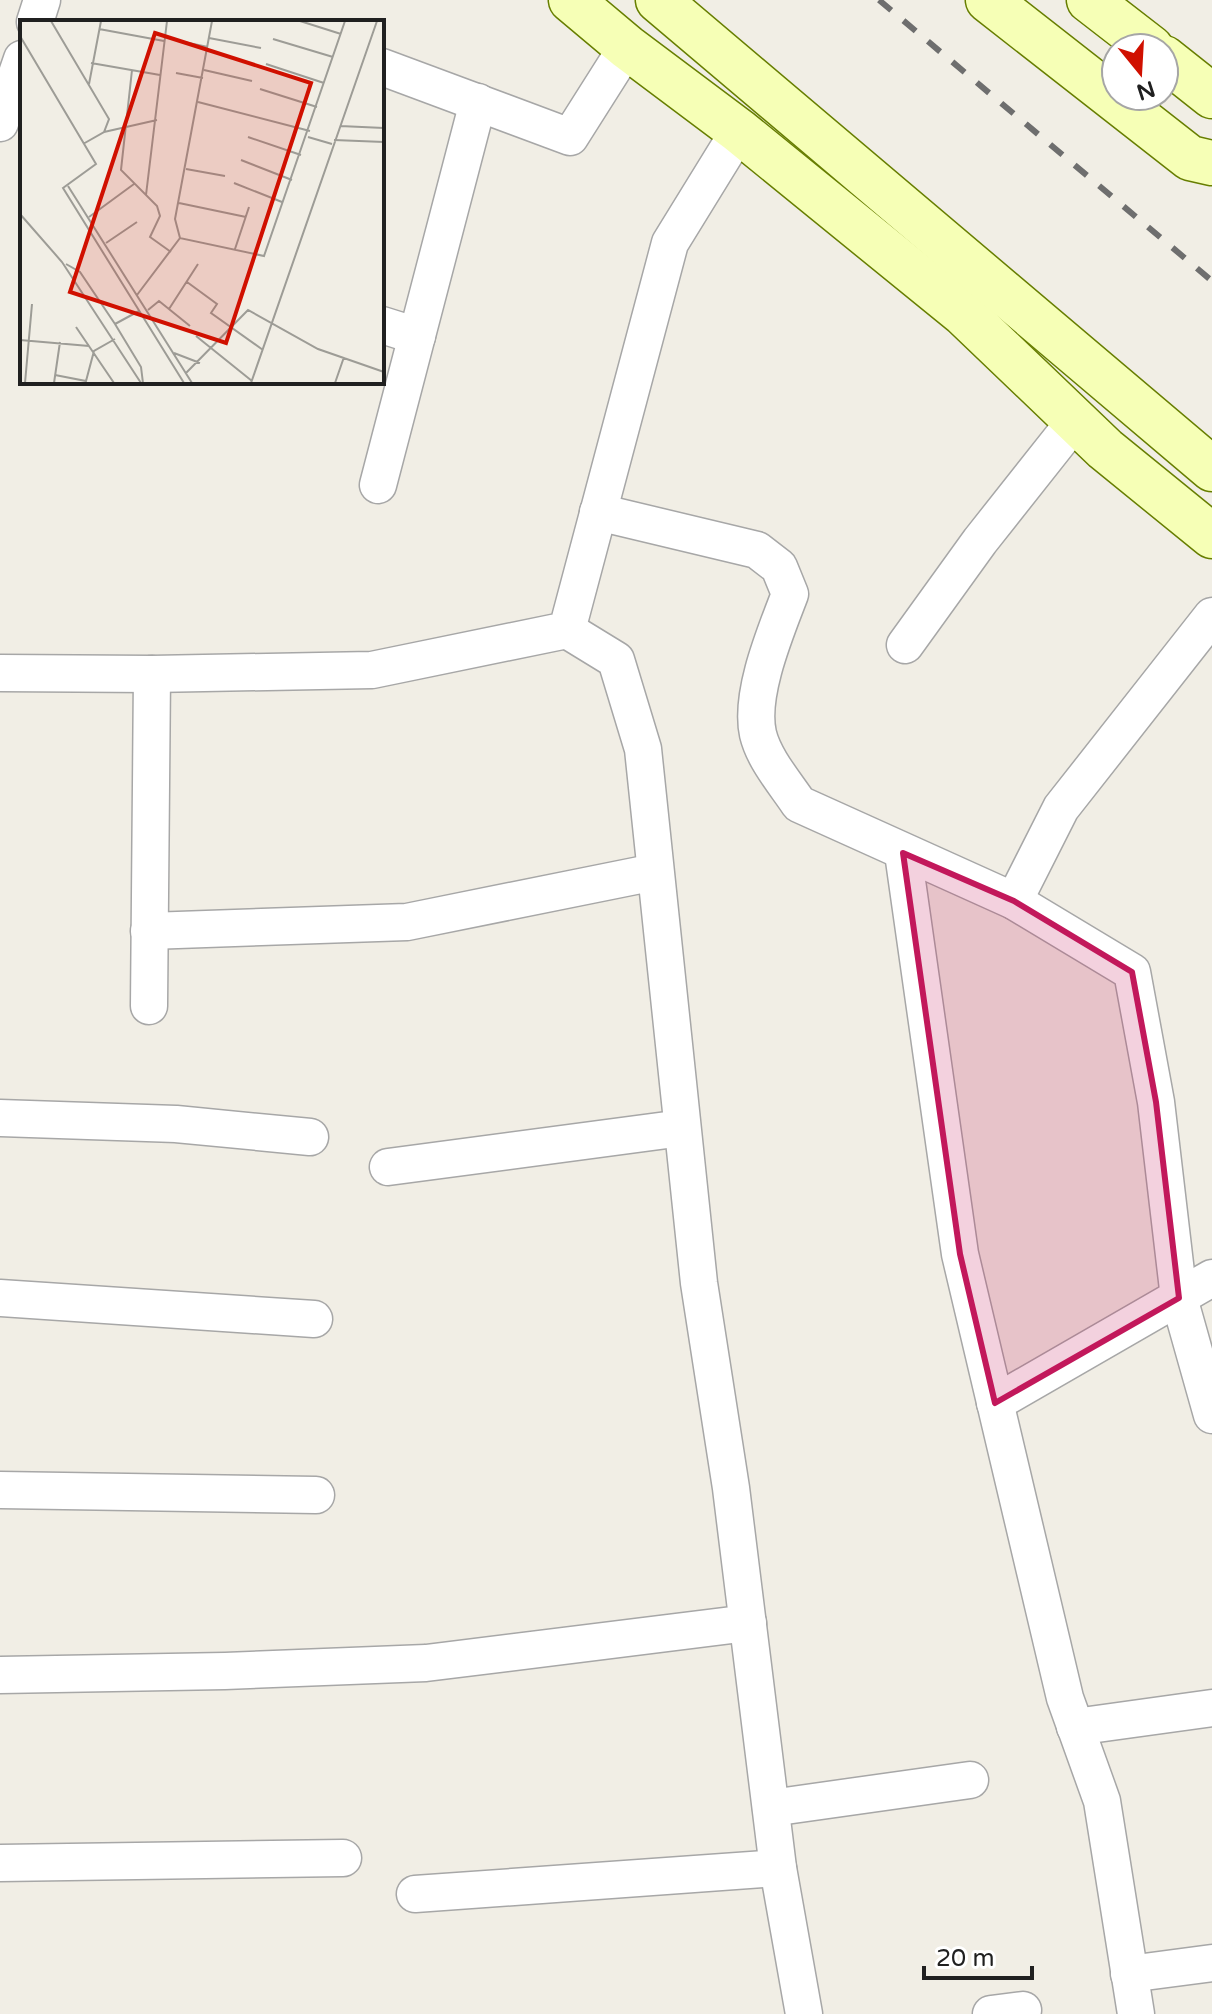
<svg xmlns="http://www.w3.org/2000/svg" width="1212" height="2014" font-family="'Varela Round',sans-serif">
<style>
.lines{fill:none;stroke-linecap:round;stroke-linejoin:round}
.street-casing{stroke:#a7a7a7;stroke-width:39}
.secondary-casing{stroke:#677e00;stroke-width:47}
.street{stroke:#fff;stroke-width:36}
.secondary{stroke:#f6ffb6;stroke-width:44}
.rail{stroke:#6e6e6e;stroke-width:6;stroke-dasharray:16 16;stroke-linecap:butt}
.marked{fill:#c2185b;fill-opacity:0.2;stroke:#c2185b;stroke-width:6;stroke-linejoin:round}
.inset-road{fill:none;stroke:#9d9c96;stroke-width:2}
.view{fill:#d01000;fill-opacity:0.15;stroke:#d01000;stroke-width:4}
.inset-edge{fill:none;stroke:#202020;stroke-width:4}
</style>
<rect width="100%" height="100%" fill="#f1eee5"/>
<g class="lines">
<g class="street-casing">
<g id="street">
<polyline points="35,22 42,0"/>
<polyline points="382,67 570,137 627,47"/>
<polyline points="0,123 22,59"/>
<polyline points="382,325 417,336"/>
<polyline points="378,485 478,102"/>
<path d="M598,512l159,38 22,17 11,27c-14,37 -41,100 -32,140 6,25 27,49 41,70l215,97 118,71 24,130 23,196 33,117"/>
<polyline points="567,630 616,660 643,749 699,1283 731,1488 778,1868 804,2014"/>
<polyline points="905,645 980,541 1075,421"/>
<polyline points="0,673 152,674 372,670 567,630 670,243 739,131"/>
<polyline points="903,853 960,1254 1065,1698 1102,1801 1136,2014"/>
<polyline points="1014,901 1061,808 1212,616"/>
<polyline points="149,931 407,922 655,872"/>
<polyline points="149,1006 152,674"/>
<polyline points="0,1118 176,1124 310,1137"/>
<polyline points="388,1167 682,1128"/>
<polyline points="0,1298 314,1319"/>
<polyline points="995,1403 1212,1278"/>
<polyline points="0,1490 316,1495"/>
<polyline points="0,1675 225,1671 426,1663 748,1623"/>
<polyline points="1075,1727 1212,1708"/>
<polyline points="771,1808 970,1780"/>
<polyline points="0,1863 343,1858"/>
<polyline points="415,1894 778,1868"/>
<polyline points="1129,1974 1212,1963"/>
<polyline points="991,2014 1023,2010"/>
</g>
</g>
<g class="secondary-casing">
<g id="secondary">
<polyline points="571,0 627,47 739,131 964,314 1105,449 1212,536"/>
<polyline points="658,0 1212,469"/>
<polyline points="988,0 1190,158 1212,163"/>
<polyline points="1089,0 1151,48"/>
<polyline points="1164,58 1212,96"/>
</g>
</g>
<use href="#street" class="street"/>
<use href="#secondary" class="secondary"/>
<polyline class="rail" points="879,0 1212,281"/>
</g>
<path class="marked" d="M903,853l111,48 118,71 24,130 23,196 -184,105 -35,-149z"/>
<g transform="translate(20 20)">
<rect width="364" height="364" fill="#f1eee5"/>
<path class="inset-road" d="M31,1l58,98 -5,13 -21,12M280,1l41,13M79,9l65,12M0,16l76,128 -33,24 121,195M189,18l52,10M253,19l60,18M159,21l29,6M71,43l69,12M246,44l58,19M112,50l-11,100 36,36 3,10 -10,21 21,15M184,50l48,11M156,53l27,5M69,64l12,-63M240,69l57,18M178,82l112,29M320,106l44,2M84,112l53,-12M228,117l53,18M288,117l24,7M314,120l50,2M221,140l51,20M166,149l39,7M214,163l48,19M48,166l124,197M126,175l21,-174M159,183l67,14M0,194l42,48 79,121M69,197l45,-33M160,218l-5,-19 37,-198M86,223l31,-21M215,229l14,-42M46,244l14,8 35,52 26,43 2,16M167,262l30,22 -6,9 52,37M117,275l43,-57 84,18 81,-235M149,289l29,-45M128,290l11,-9 31,25M95,304l24,-13M56,307l38,56M176,316l56,45M0,320l69,6M154,333l26,10M166,353l62,-63 70,39 66,23M35,355l31,6 8,-30 21,-12M5,363l7,-79M34,363l6,-41M231,363l126,-362M315,363l9,-26"/>
<path class="view" d="M135,13l156,50 -85,260 -156,-51z"/>
<rect width="364" height="364" class="inset-edge"/>
</g>
<g transform="translate(1140 72) rotate(162)"><circle r="38" fill="#ffffff" stroke="#a6a6a6" stroke-width="2"/>
<path d="M0-6L14 30L0 20L-14 30Z" fill="#d01000"/>
<text y="-12" font-size="22" font-weight="bold" text-anchor="middle" fill="#202020">N</text>
</g>
<path d="M924 1966v12h108v-12" fill="none" stroke="#202020" stroke-width="4"/>
<text x="936" y="1966" font-size="24" fill="#202020" stroke="#ffffff" stroke-width="6" paint-order="stroke">20 m</text>
</svg>
